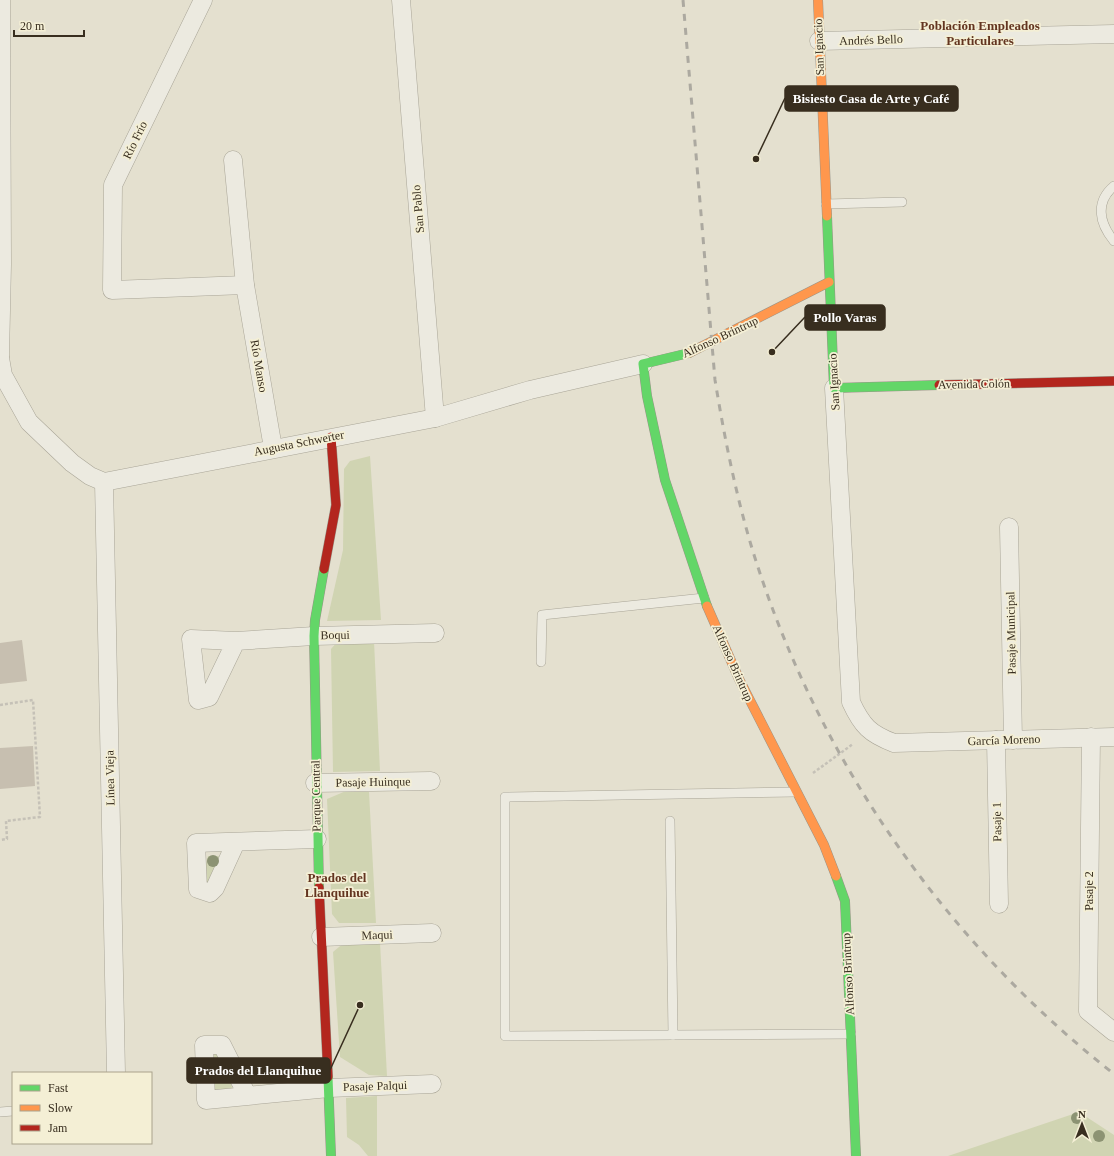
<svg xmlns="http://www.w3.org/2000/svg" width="1114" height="1156" font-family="'Times New Roman',serif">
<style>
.green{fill:#d0d4b2}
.building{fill:#c7bfb0}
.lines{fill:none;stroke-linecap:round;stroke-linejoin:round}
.lane-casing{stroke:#a9a597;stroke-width:10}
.street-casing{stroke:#a9a597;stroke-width:19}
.fast-casing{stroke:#999488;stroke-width:10}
.slow-casing{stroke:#999488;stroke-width:10}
.jam-casing{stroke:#999488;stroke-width:10}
.path{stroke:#c5c1b7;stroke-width:2.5;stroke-dasharray:3 2;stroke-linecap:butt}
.lane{stroke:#eceae0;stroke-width:9}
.street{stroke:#eceae0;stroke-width:18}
.fast{stroke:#63d668;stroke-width:9}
.slow{stroke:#ff974d;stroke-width:9}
.jam{stroke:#b3261e;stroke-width:9}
.rail{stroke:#aca9a0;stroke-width:3;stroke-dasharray:7 7;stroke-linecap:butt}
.tree{fill:#8c9373}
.labels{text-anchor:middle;stroke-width:3.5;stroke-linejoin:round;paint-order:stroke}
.street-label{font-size:12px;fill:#382e1f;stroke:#f4efd5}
.neighbourhood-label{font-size:13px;font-weight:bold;fill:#633520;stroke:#f4efd5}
.leader{fill:none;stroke:#382e1f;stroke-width:1.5}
.callout-dot{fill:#382e1f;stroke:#f4efd5;stroke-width:1.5}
.callout{fill:#382e1f;stroke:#382e1f;stroke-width:1.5}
.callout-label{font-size:13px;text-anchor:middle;font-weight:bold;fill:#fff}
</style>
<rect width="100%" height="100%" fill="#e4e0cf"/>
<g class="green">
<polygon points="370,456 381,620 327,621 343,550 344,469 350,461"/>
<polygon points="338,641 374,641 380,771 333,772 331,649"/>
<polygon points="346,791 369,792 376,923 339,923 332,914 327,799"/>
<polygon points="208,856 223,856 208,883 201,879"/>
<polygon points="345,942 380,942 387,1076 369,1075 340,1057 333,952"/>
<path d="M214,1051c10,9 15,24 18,37l-2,2 -19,1 -2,-32z"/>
<polygon points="377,1096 377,1156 368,1156 359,1145 347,1137 346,1098"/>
<polygon points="1079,1112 1114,1135 1114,1156 948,1156"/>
</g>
<g class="building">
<polygon points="22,640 27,681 0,684 0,643"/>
<polygon points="33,746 35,786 0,789 0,748"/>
</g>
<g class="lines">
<g class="lane-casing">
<g id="lane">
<path d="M1114,186c-19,16 -15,37 0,55"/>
<polyline points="826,204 902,202"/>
<polyline points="541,662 542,615 704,598"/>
<polyline points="670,821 673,1035 851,1034"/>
<polyline points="673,1035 505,1036 505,797 796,792"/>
<polyline points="0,1112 13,1111"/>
</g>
</g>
<g class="street-casing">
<g id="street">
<polyline points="203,0 113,185 112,290 245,285"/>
<polyline points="401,0 435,418"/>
<polyline points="819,41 1114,34"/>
<polyline points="233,160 245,285 273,448"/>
<polyline points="0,356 2,264 1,0"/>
<polyline points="0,358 3,375 29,422 72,463 90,476 104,482 435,418 530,390 643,364"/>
<path d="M834,388l17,314c11,24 19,32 43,41l220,-6"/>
<polyline points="104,482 116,1073"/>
<polyline points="1009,527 1013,740"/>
<polyline points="236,641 209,697 198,700 191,639 236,641 314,636 435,633"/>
<polyline points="1091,737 1088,1011 1114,1032"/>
<polyline points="996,740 999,904"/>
<polyline points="315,783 431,781"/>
<polyline points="236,842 215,888 210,893 198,889 196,843 317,839"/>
<polyline points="321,937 432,933"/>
<polyline points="247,1095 222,1045 204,1045 206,1100 329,1088 432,1084"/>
</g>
</g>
<g class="fast-casing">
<g id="fast">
<polyline points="827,216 834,388 939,385"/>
<polyline points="689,353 643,364 647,396 665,480 707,606"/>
<polyline points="836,876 845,901 856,1156"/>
<polyline points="319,887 314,636 315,620 324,569"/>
<polyline points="328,1077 331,1156"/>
</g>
</g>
<g class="slow-casing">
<g id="slow">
<polyline points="818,0 827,216"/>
<polyline points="689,353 829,282"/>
<polyline points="707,606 739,679 824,845 836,876"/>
</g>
</g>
<g class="jam-casing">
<g id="jam">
<polyline points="939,385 1114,381"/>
<polyline points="324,569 336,505 331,437"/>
<polyline points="319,887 328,1077"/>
</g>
</g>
<g class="path">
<polyline points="0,705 33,700 40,817 6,821 7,839 0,840"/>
<polyline points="813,773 853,744"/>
</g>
<use href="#lane" class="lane"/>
<use href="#street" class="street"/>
<use href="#fast" class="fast"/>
<use href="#slow" class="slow"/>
<use href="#jam" class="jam"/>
<path class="rail" d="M683,0l32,380c9,55 20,111 36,165 63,209 192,395 363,529"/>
</g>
<g class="tree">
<circle cx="213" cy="861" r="6"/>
<circle cx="1077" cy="1118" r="6"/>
<circle cx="1099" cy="1136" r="6"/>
</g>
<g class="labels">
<g class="street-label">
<text transform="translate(871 40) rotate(-2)" y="4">Andrés Bello</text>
<text transform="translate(819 47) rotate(-92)" y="4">San Ignacio</text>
<text transform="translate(135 140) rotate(-64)" y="4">Río Frío</text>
<text transform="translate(418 209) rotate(-95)" y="4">San Pablo</text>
<text transform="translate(720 337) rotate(-25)" y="4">Alfonso Brintrup</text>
<text transform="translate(259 366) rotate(80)" y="4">Río Manso</text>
<text transform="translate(834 382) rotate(-93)" y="4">San Ignacio</text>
<text transform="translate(974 384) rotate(-1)" y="4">Avenida Colón</text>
<text transform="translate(299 443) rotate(-11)" y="4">Augusta Schwerter</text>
<text transform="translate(1011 633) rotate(-91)" y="4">Pasaje Municipal</text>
<text transform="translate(335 635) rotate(-1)" y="4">Boqui</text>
<text transform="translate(733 663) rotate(66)" y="4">Alfonso Brintrup</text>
<text transform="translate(1004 740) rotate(-2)" y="4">García Moreno</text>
<text transform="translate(110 778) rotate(-91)" y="4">Línea Vieja</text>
<text transform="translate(373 782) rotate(-1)" y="4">Pasaje Huinque</text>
<text transform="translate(316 796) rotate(-91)" y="4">Parque Central</text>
<text transform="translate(997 822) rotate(-91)" y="4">Pasaje 1</text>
<text transform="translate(1089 891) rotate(-90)" y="4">Pasaje 2</text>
<text transform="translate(377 935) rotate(-2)" y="4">Maqui</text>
<text transform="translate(848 974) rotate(-93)" y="4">Alfonso Brintrup</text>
<text transform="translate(375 1086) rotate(-2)" y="4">Pasaje Palqui</text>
</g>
<g class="neighbourhood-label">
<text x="980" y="30">Población Empleados<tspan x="980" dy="15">Particulares</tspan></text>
<text x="337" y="882">Prados del<tspan x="337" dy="15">Llanquihue</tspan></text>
</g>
</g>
<path class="leader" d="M756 159L785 98M772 352L805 317M360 1005L330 1070"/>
<g class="callout-dot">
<circle cx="756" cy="159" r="4"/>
<circle cx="772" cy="352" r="4"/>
<circle cx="360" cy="1005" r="4"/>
</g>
<g class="callout">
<rect x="785" y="86" width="173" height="25" rx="4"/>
<rect x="805" y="305" width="80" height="25" rx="4"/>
<rect x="187" y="1058" width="143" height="25" rx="4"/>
</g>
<g class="callout-label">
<text x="871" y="103">Bisiesto Casa de Arte y Café</text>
<text x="845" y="322">Pollo Varas</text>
<text x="258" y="1075">Prados del Llanquihue</text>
</g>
<rect x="12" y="1072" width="140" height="72" fill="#f4efd5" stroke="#a9a28c"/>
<rect x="20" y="1085" width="20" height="6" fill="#63d668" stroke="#a9a28c"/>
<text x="48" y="1092" font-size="12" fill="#382e1f">Fast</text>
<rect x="20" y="1105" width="20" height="6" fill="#ff974d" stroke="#a9a28c"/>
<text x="48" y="1112" font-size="12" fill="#382e1f">Slow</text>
<rect x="20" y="1125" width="20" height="6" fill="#b3261e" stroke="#a9a28c"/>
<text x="48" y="1132" font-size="12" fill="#382e1f">Jam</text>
<g transform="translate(1082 1124)" stroke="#f4efd5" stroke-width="3" paint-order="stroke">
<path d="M0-3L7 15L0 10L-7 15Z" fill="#382e1f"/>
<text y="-6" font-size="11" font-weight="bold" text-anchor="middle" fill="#382e1f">N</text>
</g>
<path d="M14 30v6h70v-6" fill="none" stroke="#382e1f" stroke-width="2"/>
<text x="20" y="30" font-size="12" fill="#382e1f" stroke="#f4efd5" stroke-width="3" paint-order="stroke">20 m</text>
</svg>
